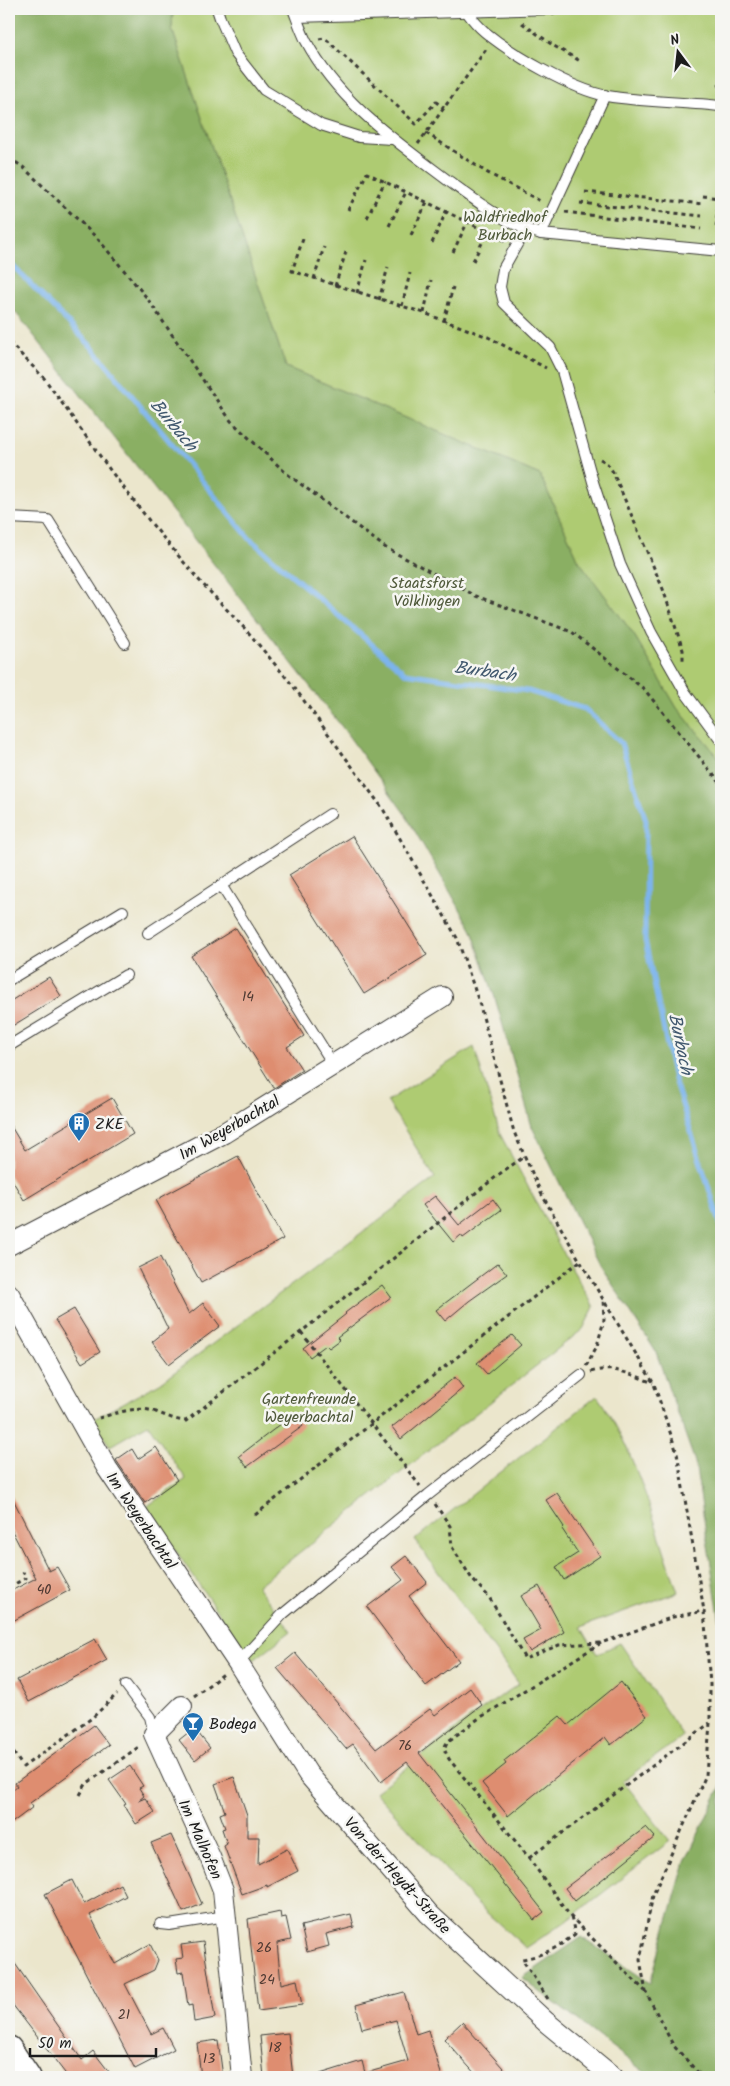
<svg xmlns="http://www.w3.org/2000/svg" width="730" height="2086" font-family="Kalam,sans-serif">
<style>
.green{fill:#aecb72;stroke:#657447}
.forest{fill:#8aaf64;stroke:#536640}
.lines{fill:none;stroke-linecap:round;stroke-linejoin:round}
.stream{stroke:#7cb4ec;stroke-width:5}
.building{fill:#de8d70}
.service-casing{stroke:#3b3a36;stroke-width:12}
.minor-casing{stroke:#3b3a36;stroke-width:22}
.tertiary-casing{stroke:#3b3a36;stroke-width:28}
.path{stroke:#3b3a36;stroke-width:3;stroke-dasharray:4 4;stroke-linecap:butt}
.service{stroke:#fff;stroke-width:10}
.minor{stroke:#fff;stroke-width:20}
.tertiary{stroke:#fff;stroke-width:25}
.labels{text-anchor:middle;stroke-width:5;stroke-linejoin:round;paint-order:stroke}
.number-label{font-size:14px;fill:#4c3831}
.park-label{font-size:16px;fill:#4f593a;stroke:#f6f6f2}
.poi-label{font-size:16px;fill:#1c1c1c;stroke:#f6f6f2;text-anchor:start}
.street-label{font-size:16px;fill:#1c1c1c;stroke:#f6f6f2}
.water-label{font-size:18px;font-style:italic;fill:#42596f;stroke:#f6f6f2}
</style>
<rect width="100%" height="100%" fill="#f6f6f2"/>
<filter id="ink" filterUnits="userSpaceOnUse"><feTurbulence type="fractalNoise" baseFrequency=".02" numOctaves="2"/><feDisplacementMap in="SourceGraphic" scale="10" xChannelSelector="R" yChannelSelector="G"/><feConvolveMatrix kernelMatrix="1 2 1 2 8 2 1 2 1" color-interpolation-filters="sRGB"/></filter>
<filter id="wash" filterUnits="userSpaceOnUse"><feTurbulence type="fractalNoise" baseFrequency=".0096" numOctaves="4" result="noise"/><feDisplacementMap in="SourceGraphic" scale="20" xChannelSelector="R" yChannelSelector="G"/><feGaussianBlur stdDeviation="1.12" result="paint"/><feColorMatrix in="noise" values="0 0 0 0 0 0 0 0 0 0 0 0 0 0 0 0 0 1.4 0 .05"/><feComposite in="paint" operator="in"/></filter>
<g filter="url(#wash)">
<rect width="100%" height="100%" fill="#ebe6cc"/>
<g class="green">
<polygon points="173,9 721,9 721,760 677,708 634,635 579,561 540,475 286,367 172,29"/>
<polygon points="474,1047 500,1134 568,1262 594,1307 583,1329 257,1586 291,1631 254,1660 223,1620 146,1507 186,1479 148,1424 110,1446 92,1420 160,1383 435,1178 387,1101"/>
<path d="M597,1396c39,53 59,133 81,196l-97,35 16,27 23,-11 63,93 -60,45 47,60 -105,81 -39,26 -50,-45 -101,-111c48,-36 93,-75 144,-108l-104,-144z"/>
</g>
<g class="forest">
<polygon points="9,9 173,9 172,29 286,367 540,475 579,561 634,635 677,708 721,760 721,1629 695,1462 656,1352 600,1265 532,1127 495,998 471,928 405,814 342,727 9,304"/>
<polygon points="721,1786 721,2077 651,2077 522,1978 582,1937 650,1983 685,1862"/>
</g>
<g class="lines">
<polyline class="stream" points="9,262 91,346 250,539 405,673 528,691 585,709 621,743 646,820 645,940 674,1079 721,1226"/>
</g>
<g id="blocks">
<g class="building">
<polygon points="352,836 427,955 364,994 289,875"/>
<polygon points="236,928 304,1036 287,1047 302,1070 274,1088 191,956"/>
<polygon points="49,977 61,996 9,1028 9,1002"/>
<polygon points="112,1098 133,1134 24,1200 9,1175 9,1123 25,1150"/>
<polygon points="238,1156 283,1239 201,1283 156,1200"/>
<polygon points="435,1196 459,1225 493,1199 501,1210 463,1238 461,1235 453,1242 423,1205"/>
<polygon points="160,1257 189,1314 203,1303 220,1326 169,1364 152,1342 168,1329 138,1268"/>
<polygon points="498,1263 507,1274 469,1301 445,1321 436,1310"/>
<polygon points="382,1285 391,1297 337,1337 340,1340 329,1348 326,1345 310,1357 303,1348 346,1314 345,1313"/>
<polygon points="74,1309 100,1352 82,1363 55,1320"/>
<polygon points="512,1335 521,1345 487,1374 477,1363"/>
<polygon points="455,1377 463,1388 401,1439 392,1427"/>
<polygon points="294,1414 303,1426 247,1467 239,1456"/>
<polygon points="156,1447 177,1480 145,1503 116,1460 132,1449 138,1459"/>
<polygon points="9,1491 49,1571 57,1567 70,1590 9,1623 9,1592 36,1578 9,1525"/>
<polygon points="557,1493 600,1556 564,1580 556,1567 578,1553 562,1529 564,1527 546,1500"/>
<polygon points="406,1556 427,1582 409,1596 459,1661 426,1686 367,1607 403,1580 392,1567"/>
<polygon points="539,1586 564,1632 530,1652 523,1640 541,1630 521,1596"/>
<polygon points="95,1639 107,1660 29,1702 17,1680"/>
<polygon points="295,1653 376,1749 430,1709 435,1715 470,1688 482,1705 419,1753 544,1912 534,1920 407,1762 381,1782 353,1744 346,1749 277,1668"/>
<polygon points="621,1682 647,1716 611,1745 605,1737 508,1816 482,1783 506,1764 504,1761 560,1716 568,1725"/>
<polygon points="94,1725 109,1745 30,1803 33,1807 9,1825 9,1792 17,1786 15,1783"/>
<polygon points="194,1728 210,1748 195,1760 179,1740"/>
<polygon points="130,1766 143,1786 139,1788 144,1796 138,1801 145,1798 155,1812 136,1824 124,1805 126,1804 109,1780"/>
<polygon points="234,1777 247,1815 247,1837 259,1837 258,1864 287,1849 298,1871 267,1887 267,1885 242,1894 224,1846 227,1844 222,1829 225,1828 220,1814 225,1812 215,1784"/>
<polygon points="646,1827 655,1837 575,1901 565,1888"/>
<polygon points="171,1835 202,1904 183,1912 151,1843"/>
<polygon points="72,1880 84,1904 120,1884 126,1896 90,1915 115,1964 150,1944 158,1960 154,1970 125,1984 151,2034 163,2028 174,2049 135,2069 45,1894"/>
<polygon points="280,1912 281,1918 286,1917 291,1940 277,1943 281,1984 297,1980 302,2005 258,2011 248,1919"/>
<polygon points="351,1914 354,1927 326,1934 329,1946 307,1952 301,1926"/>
<polygon points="203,1942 215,2018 194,2022 192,2005 188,2006 183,1972 178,1973 176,1959 183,1958 181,1945"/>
<polygon points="9,1955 82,2060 93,2051 113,2077 68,2077 9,2000"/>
<polygon points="404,1992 416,2034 428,2030 442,2077 367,2077 366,2073 408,2061 396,2020 362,2029 356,2005"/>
<polygon points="462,2022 511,2077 478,2077 444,2039"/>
<polygon points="288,2033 293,2077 264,2077 260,2036"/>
<polygon points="218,2040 223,2077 201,2077 197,2043"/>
<polygon points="362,2061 366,2077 320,2077 320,2074"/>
</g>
</g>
</g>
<g filter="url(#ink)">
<use href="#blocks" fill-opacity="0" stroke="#3b3a36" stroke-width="1"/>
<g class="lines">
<g class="service-casing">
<g id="service">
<polyline points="217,9 220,18 235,53 264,90 321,125 359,137 392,139"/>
<path d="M293,9c4,10 8,22 13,32 32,60 87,98 140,138 29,21 60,46 95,55l180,17"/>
<path d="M467,12c5,7 11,14 18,20 28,23 86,57 122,64 35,6 78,6 114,10"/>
<polyline points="297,17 552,9"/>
<polyline points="525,230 503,269 500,287 504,303 550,347 562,371 593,482 620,564 651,632 685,692 721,741"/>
<polyline points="541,234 605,95"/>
<polyline points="9,518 48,520 125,643"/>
<polyline points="221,885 333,1064"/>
<polyline points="148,933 330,814"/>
<polyline points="9,980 123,911"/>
<polyline points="9,1046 126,975"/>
<polyline points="238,1663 283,1614 428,1495 581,1375"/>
<polyline points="126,1685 150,1717 154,1734"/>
<polyline points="160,1924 169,1925 226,1916"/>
</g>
</g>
<g class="minor-casing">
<g id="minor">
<polyline points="9,1245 224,1133 442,997"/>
<polyline points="9,1294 107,1468 238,1663 308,1774 429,1914 546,2022 613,2077"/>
<polyline points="182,1706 154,1734 210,1857 223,1890 242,2077"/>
</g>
</g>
<g class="tertiary-casing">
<polyline id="tertiary" points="9,2049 28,2077"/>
</g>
<g class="path">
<polyline points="522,23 554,46 580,61"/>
<polyline points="319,39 325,38 416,124 436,102 444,108"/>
<polyline points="718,86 721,85"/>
<polyline points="426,133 486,172 542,202"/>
<polyline points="418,144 487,48"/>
<polyline points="9,158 23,167 98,239 147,298 231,421 286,473 386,548 476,596 572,632 644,689 721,784"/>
<polyline points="585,192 703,204"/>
<polyline points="703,196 718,198 716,230 721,230"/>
<polyline points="580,203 702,216"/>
<polyline points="348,210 367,173 506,241"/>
<polyline points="565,212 701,229"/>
<polyline points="367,218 385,181"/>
<polyline points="389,226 406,192"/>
<polyline points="411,235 427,202"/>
<polyline points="303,239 292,271 424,313 488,337 546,368"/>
<polyline points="432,243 446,212"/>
<polyline points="453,252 467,223"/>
<polyline points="473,261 487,233"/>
<polyline points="314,279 324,247"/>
<polyline points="335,286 346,252"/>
<polyline points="357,293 366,260"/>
<polyline points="379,300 388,267"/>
<polyline points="402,306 410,273"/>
<polyline points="424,313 431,280"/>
<polyline points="444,321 453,287"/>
<polyline points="9,342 44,378 110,470 151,523 197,578 248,632 294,687 383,809 457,938 479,1002 514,1132 541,1193 580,1261 654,1384 677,1453 697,1569 704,1611 710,1684 710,1723 706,1775 653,1895 640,1960 646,1992 673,2045 702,2077"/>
<polyline points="721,377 719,394 721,395"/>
<polyline points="600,459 606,462 613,472 663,589 683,650 683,661"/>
<polyline points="301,1332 420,1486"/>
<polyline points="586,1366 597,1346 604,1320 603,1299"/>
<path d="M591,1372c21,-7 43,3 62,11"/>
<path d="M99,1418c18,-5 38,-13 57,-6 11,4 18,8 30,9l115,-89 201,-160 23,-16"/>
<polyline points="435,1504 450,1526 452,1547 472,1579 489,1597 525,1659 559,1645 601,1643 673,1617 704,1611"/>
<polyline points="255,1515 580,1261"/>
<polyline points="9,1587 26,1578 23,1572"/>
<polyline points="601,1643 478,1719 447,1742 444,1749 449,1759 529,1858 570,1916 645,1991"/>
<polyline points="194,1696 225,1673"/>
<polyline points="9,1746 23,1767 92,1718 117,1694"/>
<polyline points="80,1795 86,1784 140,1746"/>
<polyline points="529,1858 710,1723"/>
<path d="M548,1999l-26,-40c23,-4 35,-11 53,-25l-4,-17"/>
</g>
<use href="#service" class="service"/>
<use href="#minor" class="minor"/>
<use href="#tertiary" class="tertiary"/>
</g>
</g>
<defs>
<g id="building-pin" transform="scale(1.125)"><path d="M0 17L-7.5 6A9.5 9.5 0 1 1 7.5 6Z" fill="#1f6fb2" stroke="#f6f6f2"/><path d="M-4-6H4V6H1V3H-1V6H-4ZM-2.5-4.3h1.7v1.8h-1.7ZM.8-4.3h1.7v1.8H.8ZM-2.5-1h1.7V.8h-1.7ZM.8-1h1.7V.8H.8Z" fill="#fff"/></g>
<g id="bar-pin" transform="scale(1.125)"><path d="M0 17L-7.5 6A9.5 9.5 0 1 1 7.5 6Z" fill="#1f6fb2" stroke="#f6f6f2"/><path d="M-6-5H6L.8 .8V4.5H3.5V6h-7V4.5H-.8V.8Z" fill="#fff"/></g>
</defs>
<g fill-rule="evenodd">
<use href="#building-pin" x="79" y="1123"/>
<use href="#bar-pin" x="193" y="1723"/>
</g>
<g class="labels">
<g class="number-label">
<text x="248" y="1001">14</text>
<text x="44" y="1594">40</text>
<text x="405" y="1750">76</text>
<text x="264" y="1952">26</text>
<text x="267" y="1984">24</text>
<text x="124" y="2019">21</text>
<text x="275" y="2052">18</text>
<text x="209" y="2063">13</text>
</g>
<g class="park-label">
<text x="505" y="222">Waldfriedhof<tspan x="505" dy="18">Burbach</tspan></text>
<text x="427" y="588">Staatsforst<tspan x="427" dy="18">Völklingen</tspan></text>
<text x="309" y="1404">Gartenfreunde<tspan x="309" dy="18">Weyerbachtal</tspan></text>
</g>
<g class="poi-label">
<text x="95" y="1129">ZKE</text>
<text x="209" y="1729">Bodega</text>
</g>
<g class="street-label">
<text transform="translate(229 1127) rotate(-30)" y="6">Im Weyerbachtal</text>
<text transform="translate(142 1520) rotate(56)" y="6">Im Weyerbachtal</text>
<text transform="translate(201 1839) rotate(66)" y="6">Im Malhofen</text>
<text transform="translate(398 1875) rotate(48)" y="6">Von-der-Heydt-Straße</text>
</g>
<g class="water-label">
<text transform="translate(174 425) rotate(50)" y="6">Burbach</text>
<text transform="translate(485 671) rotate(8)" y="6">Burbach</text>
<text transform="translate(681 1044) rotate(78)" y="6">Burbach</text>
</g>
</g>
<rect width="730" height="2086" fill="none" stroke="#f6f6f2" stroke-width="30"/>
<g transform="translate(678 52) rotate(345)" stroke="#f6f6f2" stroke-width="4" paint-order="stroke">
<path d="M0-4L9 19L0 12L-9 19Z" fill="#1c1c1c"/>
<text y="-8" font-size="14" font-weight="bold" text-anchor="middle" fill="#1c1c1c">N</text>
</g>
<path d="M30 2048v8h126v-8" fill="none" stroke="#1c1c1c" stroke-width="2.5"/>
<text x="38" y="2048" font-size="15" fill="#1c1c1c" stroke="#f6f6f2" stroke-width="4" paint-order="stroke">50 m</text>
</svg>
